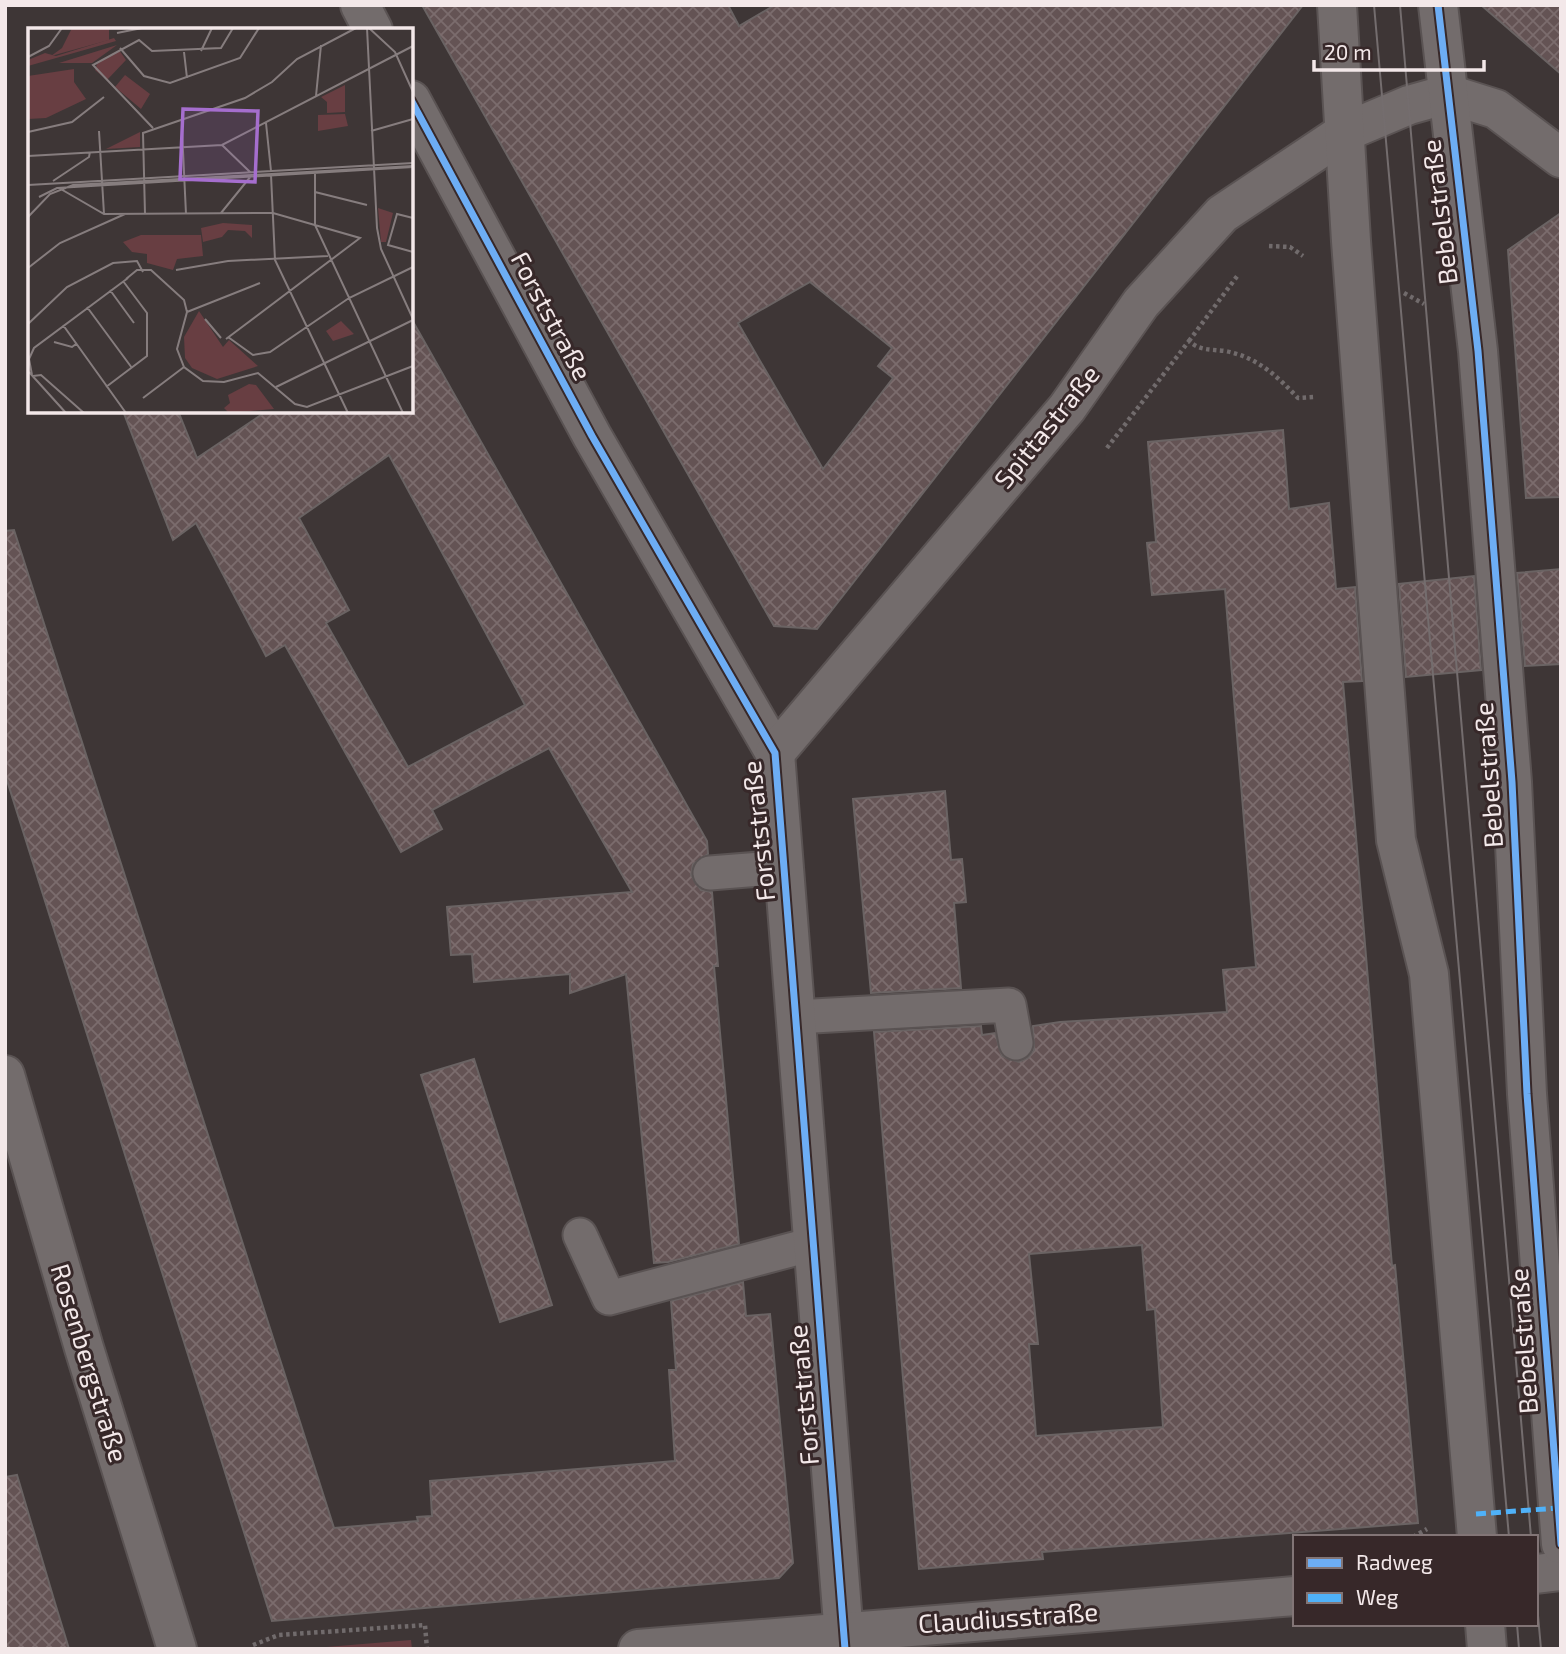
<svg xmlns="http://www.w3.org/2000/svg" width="1566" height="1654" font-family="'Exo 2',sans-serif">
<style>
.green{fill:#683e42}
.building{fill:url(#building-cross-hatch);stroke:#6a6363;stroke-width:2;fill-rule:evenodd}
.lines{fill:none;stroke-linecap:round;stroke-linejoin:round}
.service-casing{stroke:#5a5353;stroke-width:37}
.minor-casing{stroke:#5a5353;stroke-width:42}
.tertiary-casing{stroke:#5a5353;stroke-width:42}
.path{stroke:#716b6c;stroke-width:4.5;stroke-dasharray:3.5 3.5;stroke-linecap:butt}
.service{stroke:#736c6c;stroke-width:33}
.minor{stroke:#736c6c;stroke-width:38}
.tertiary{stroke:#736c6c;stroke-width:38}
.tram{stroke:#746d6e;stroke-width:2}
.quiet{stroke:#4fb1f8;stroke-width:5;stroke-dasharray:10 5;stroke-linecap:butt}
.cycleway-casing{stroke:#372829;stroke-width:11}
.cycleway{stroke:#6dadf4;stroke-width:7}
.labels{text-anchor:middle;stroke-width:6;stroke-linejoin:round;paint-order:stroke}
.street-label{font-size:26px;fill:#f3e8e9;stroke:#372829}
.inset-road{fill:none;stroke:#867d7e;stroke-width:2}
.view{fill:#a56ece;fill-opacity:0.15;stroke:#a56ece;stroke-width:3.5}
.inset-edge{fill:none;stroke:#f3e8e9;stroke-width:3.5}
</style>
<defs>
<pattern id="building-cross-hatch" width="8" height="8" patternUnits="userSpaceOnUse" patternTransform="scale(1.75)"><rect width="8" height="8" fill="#645354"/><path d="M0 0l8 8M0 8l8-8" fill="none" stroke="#7b6c6d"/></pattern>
</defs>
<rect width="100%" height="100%" fill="#3e3636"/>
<polygon class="green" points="411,1640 412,1649 302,1649"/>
<g class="building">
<path d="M422,5h306l11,21 36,-21h528l-486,624 -43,-3zM810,282l82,66 -14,18 15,12 -70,91 -85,-146z"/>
<polygon points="1481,5 1561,5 1561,74"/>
<polygon points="1561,213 1561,497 1526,498 1508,250"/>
<path d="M411,318l296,523 1,13 -15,10 -2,11 10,15 11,2 6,74h-4l25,278 -71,18 -14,1 -28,-289 -56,19v-19l-96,8 -2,-28 -21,1 -4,-48 185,-15 -83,-144 -117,62 10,19 -41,23 -116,-207 -19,11 -70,-133 -23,17 -50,-129h55l19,47 70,-47h144zM389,455l136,250 -117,62 -82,-144 23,-13 -50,-92z"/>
<path d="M1283,430l6,79 40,-6 7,86 19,-2 7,94 -19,1 49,584 3,-1 23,258 -376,29 1,7 -124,10 -45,-537 107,-6 1,9 13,-2 7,23 17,6 9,-4 6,-8 -1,-24 27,-4 167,-10 -4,-42 33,-3 -31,-378 -73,6 -5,-52 9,-1 -8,-100zM1142,1245l5,65 8,-1 8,118 -127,9 -7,-92h9l-9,-90z"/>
<polygon points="14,530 334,1528 418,1521 417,1517 432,1516 430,1481 675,1461 669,1370 676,1370 671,1301 743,1282 746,1316 770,1314 793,1563 779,1578 272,1621 5,774 5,531"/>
<polygon points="1561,569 1561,664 1525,666 1517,573"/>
<polygon points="1474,576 1481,670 1406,677 1399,584"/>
<polygon points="945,791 951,860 962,859 966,902 954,903 961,988 871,993 853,799"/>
<polygon points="474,1059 552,1305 500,1322 421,1075"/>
<polygon points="17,1475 55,1603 69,1649 5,1649 5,1477"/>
</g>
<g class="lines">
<g class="service-casing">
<g id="service">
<polyline points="710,873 785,867"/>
<polyline points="796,1017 1009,1005 1016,1043"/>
<polyline points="580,1235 609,1298 813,1244"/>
</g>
</g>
<g class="minor-casing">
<g id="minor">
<polyline points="360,5 373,30"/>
<polyline points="411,100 592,436 775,753 845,1649"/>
<polyline points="775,753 1067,408 1141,303 1222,214 1345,132 1409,105 1448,94 1496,109 1561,158"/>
<polyline points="5,1075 84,1348 177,1649"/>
<polyline points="1536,1574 1561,1571"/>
<polyline points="638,1649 1295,1596"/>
</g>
</g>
<g class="tertiary-casing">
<g id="tertiary">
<polyline points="1337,5 1351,241 1396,840 1429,974 1477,1537"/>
<polyline points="1438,5 1478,351 1512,782 1527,1094 1561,1544"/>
<polyline points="1485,1624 1487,1649"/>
</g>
</g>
<g class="path">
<polyline points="1269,246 1290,247 1303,256"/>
<polyline points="1404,293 1424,304"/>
<polyline points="1189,341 1238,275"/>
<path d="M1107,448l82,-107c11,10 21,8 36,10 32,6 52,25 73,47l16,-1"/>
<polyline points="1413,1537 1427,1529"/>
<polyline points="253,1645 279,1635 425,1625 427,1649"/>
</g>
<use href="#service" class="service"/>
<use href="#minor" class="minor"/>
<use href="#tertiary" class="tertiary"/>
<g class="tram">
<polyline points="1374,5 1509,1537"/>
<polyline points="1400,5 1531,1537"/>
<polyline points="1536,1593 1541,1649"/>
<polyline points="1517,1624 1519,1649"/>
</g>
<polyline class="quiet" points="1476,1514 1558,1508"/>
<g class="cycleway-casing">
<g id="cycleway">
<polyline points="1438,5 1478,351 1512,782 1527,1094 1561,1544"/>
<polyline points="411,100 592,436 775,753 845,1649"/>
</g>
</g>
<use href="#cycleway" class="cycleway"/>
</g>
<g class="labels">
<g class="street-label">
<text transform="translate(1440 212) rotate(-97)" y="9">Bebelstraße</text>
<text transform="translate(551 316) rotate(62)" y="9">Forststraße</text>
<text transform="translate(1047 427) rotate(-51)" y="9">Spittastraße</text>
<text transform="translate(1489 775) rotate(-94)" y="9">Bebelstraße</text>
<text transform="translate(759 831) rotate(-96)" y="9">Forststraße</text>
<text transform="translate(1524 1341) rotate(-94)" y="9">Bebelstraße</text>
<text transform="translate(89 1363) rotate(73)" y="9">Rosenbergstraße</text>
<text transform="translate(804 1395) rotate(-95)" y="9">Forststraße</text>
<text transform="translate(1008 1618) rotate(-4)" y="9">Claudiusstraße</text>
</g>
</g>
<g transform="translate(28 28)">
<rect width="385" height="385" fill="#3e3636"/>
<path d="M317,57v27l-18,1v-11l-6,-5zM317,86l3,12 -30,5v-16zM112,104v15l-34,2zM350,180l15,5 -7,29h-5zM195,195l29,2v13l-7,-7 -17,-1 -6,7 -19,5 -2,-14zM171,283l24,36 6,-7 29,26 -41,13 -25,-11 -7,-10 -1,-21zM313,293l13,13 -21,7 -7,-10z" fill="#683e42"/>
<path d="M86,10l2,3 -88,25v-6l17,-7 11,3zM89,17l-25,18h-33z" fill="#683e42"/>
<path d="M44,0h37v12l-58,16 11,-8zM91,22l7,10 -19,20 -12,-10 2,-6zM46,41v13l12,17 -40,19 -18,1v-43zM97,47l25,19 -9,15 -26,-22zM113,207h60l2,21 -26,3 -4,11 -26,-7v-9l-15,-2 -9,-10zM221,356l7,1 18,24 -45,4 -5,-5 6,-5 -2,-8z" fill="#683e42"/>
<path class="inset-road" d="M339,0l10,200 4,21 32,70M341,0l26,24 18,40M89,5l25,-5M92,20l24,28 26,7 70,-25 19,-30M173,23l11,-23M156,24l3,26M0,29l21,-11 13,-18M288,68l5,-51M238,95l5,48M125,100l-60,-63 46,-25 13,11 69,-3 12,-20M154,102l4,84M71,103l5,83M343,103l42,-12M0,104l44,-10 32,-25M194,117l28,27M0,128l194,-11 191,-99M287,144v53l88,188M243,147l4,85 73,153M25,153l36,-24 1,-5M0,157l385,-22M31,160l45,26 169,-1 87,25 -134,101M287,164l52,13M11,169l18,-9 356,-21M193,185l30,-37M117,186l-2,-81 102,-35 27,-16 25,-23 59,-31M0,189l22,-23 23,-9 340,-19M385,190l-16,-4 -9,31 25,7M0,240l32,-25 65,-29M148,242l52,-9 100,-5M98,251l11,-9h14l33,30 3,12 -10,37 7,18 19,14 21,1 34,-9 37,31 12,3 106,-41M82,262l24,33M59,279l45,61M159,284l73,-29M177,291l16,19M0,296l39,-37 46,-24 24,-2 6,11M35,297l63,88M200,309l25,18 17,-3 79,-54 64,-31M26,314l18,5 4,-3M1,344l37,41M4,347l-3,-16 5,-11 94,-70M5,348l8,-1 43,38M78,359l41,-31v-43l-24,-32M248,359l137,-67M115,370l41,-31"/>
<path class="view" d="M155,81l75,2 -3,71 -75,-3z"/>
<rect width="385" height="385" class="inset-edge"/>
</g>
<rect width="1566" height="1654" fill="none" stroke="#f3e8e9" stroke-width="14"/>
<rect x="1293" y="1535" width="245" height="91" fill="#372829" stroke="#827576" stroke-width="2"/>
<rect x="1307" y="1558" width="35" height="10" fill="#6dadf4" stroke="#827576" stroke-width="2"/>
<text x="1356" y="1570" font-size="21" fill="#f3e8e9">Radweg</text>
<rect x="1307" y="1593" width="35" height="10" fill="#4fb1f8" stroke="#827576" stroke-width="2"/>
<text x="1356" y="1605" font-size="21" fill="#f3e8e9">Weg</text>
<path d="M1314 60v10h170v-10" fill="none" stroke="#f3e8e9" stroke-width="3.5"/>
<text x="1324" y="60" font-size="21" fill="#f3e8e9" stroke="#372829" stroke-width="5" paint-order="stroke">20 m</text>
</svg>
